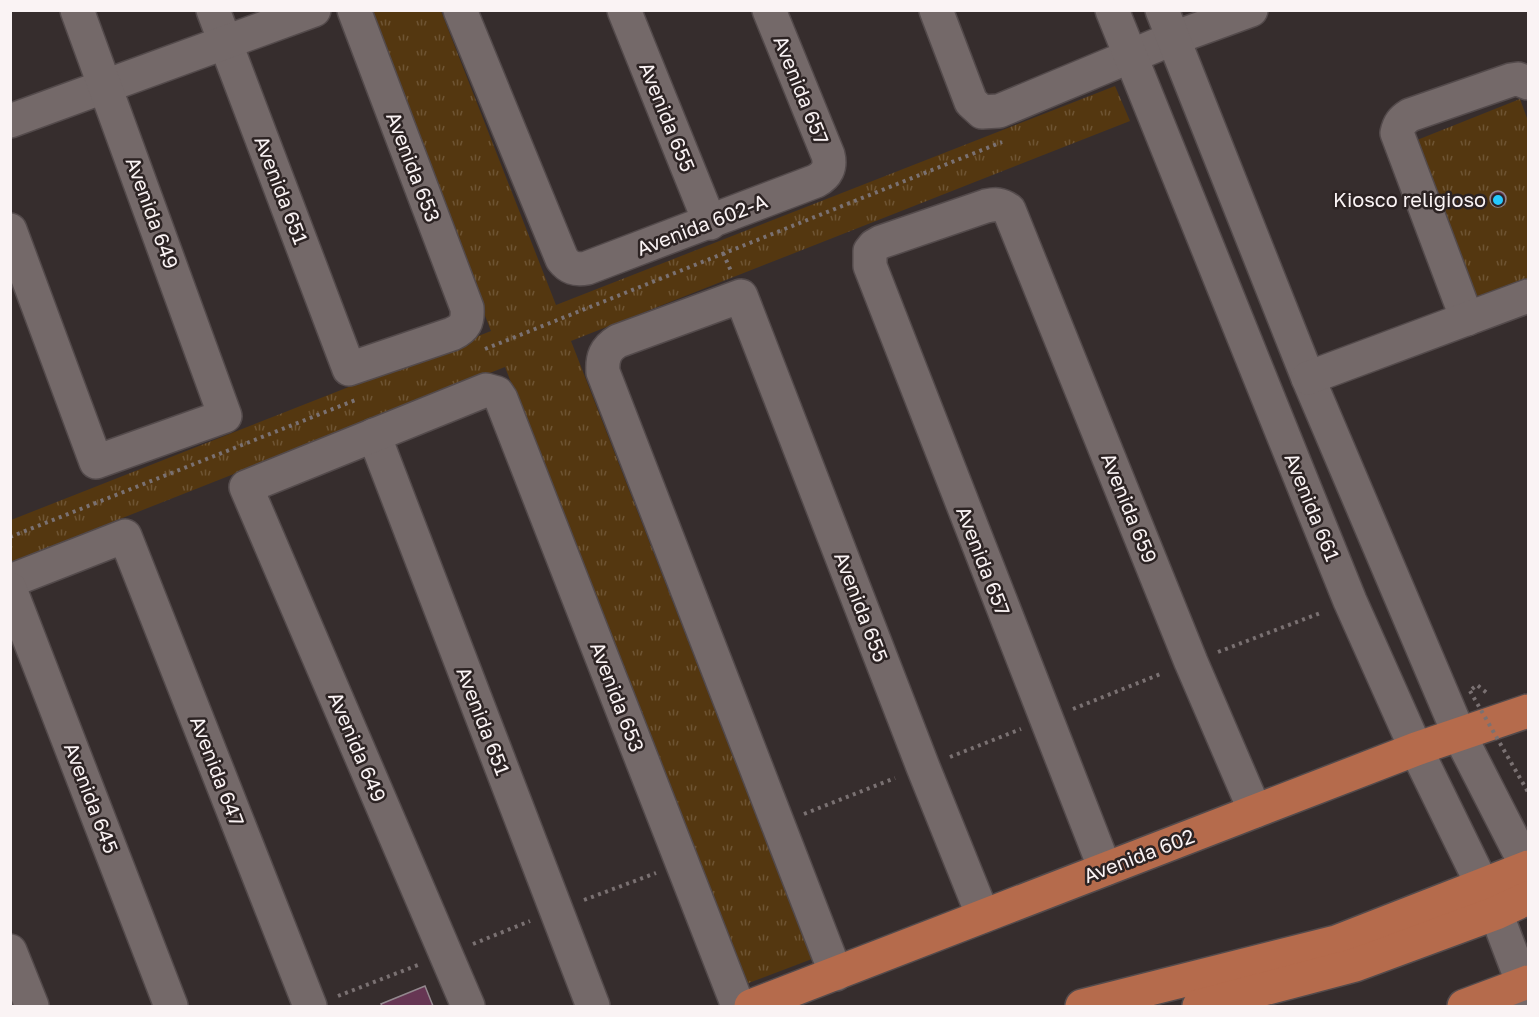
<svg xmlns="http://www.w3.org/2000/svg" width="1539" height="1017" font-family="'Golos Text',sans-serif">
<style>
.park{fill:url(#park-tufts)}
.building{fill:#663653;stroke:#93888e;stroke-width:1.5}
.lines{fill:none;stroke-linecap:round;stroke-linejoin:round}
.minor-casing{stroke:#534a4b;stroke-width:36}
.major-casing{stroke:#534a4b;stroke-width:36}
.path{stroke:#7a7172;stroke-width:4;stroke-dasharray:3 4.5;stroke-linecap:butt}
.minor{stroke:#746969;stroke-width:33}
.major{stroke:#b56b4c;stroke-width:33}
.path-bridge{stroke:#7a7172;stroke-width:4;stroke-dasharray:3 4.5;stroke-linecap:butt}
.poi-dot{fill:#26c9fe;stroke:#2c2323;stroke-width:2}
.labels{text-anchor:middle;stroke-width:5;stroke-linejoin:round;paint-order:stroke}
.street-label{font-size:20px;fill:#faf3f4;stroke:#2c2323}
.poi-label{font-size:20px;fill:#faf3f4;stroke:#2c2323;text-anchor:end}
</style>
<defs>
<pattern id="park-tufts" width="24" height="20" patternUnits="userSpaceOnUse" patternTransform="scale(1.5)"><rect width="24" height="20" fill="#543710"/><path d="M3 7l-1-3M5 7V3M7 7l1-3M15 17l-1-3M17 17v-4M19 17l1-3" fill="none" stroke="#6e5433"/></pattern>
</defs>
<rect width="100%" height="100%" fill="#362d2d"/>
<g class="park">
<polygon points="366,11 441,11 556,305 1115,86 1130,121 571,341 812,959 746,984 505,367 11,562 11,520 491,331"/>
<polygon points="1520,99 1528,121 1528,283 1477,303 1412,142"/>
</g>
<g class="building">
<circle cx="1498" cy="199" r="8"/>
<polygon points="425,986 433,1006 382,1006 381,1004"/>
</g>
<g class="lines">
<g class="minor-casing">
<g id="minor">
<path d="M213,10l136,359 103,-35c13,-6 16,-12 15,-26l-113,-298"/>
<path d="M460,10l102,249c7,9 13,11 25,9l229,-87c11,-6 15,-14 12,-26l-59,-145"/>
<polyline points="624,10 710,223"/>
<polyline points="936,10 971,102 982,112 999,111 1174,38 1251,10"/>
<polyline points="1112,10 1350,601 1416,749 1496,913 1528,997"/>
<polyline points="1162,10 1308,378 1459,734 1528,869"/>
<polyline points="10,121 314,10"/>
<polyline points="10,230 96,462 225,416 77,10"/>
<path d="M1467,319l-70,-186c2,-9 5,-13 13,-18l101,-35 7,-1 10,4"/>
<polyline points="1308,378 1528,296"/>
<polyline points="374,435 593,1006"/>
<polyline points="10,581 125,536 310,1006"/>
<polyline points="10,589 171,1006"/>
<path d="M1105,869l-235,-603v-15l4,-5 7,-4 105,-36c10,-2 15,-2 23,4l182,452 64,149"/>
<polyline points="10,951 32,1006"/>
<path d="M836,974l-233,-602c-1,-14 2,-23 15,-31l123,-45 182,471 60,149"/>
<polyline points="468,1006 246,487 486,390 497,393 501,399 738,1006"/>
</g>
</g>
<g class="major-casing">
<g id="major">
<polyline points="751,1006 1416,749 1528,711"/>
<polyline points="1082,1006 1336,942 1528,867"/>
<polyline points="1199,1006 1355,965 1496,913 1528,898"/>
<polyline points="1464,1006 1528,982"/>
</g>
</g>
<g class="path">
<polyline points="723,253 731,271"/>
<polyline points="485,349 1002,142"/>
<polyline points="10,537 358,399"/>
<polyline points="1218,652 1323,612"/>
<polyline points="1472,689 1477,685 1487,693"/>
<polyline points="1073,709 1163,673"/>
<polyline points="950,757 1021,729"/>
<polyline points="804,814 895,778"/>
<polyline points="584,900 656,873"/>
<polyline points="473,944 530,921"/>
<polyline points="338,996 418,965"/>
</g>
<use href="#minor" class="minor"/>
<use href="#major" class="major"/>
<polyline class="path-bridge" points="1470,691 1528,792"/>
</g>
<circle class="poi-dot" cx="1498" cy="200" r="6"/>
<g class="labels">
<g class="street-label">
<text transform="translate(801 90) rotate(68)" y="7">Avenida 657</text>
<text transform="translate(667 117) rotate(68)" y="7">Avenida 655</text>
<text transform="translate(413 167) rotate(69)" y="7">Avenida 653</text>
<text transform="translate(281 190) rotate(69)" y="7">Avenida 651</text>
<text transform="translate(152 213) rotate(70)" y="7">Avenida 649</text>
<text transform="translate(702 225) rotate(-21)" y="7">Avenida 602-A</text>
<text transform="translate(1312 507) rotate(68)" y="7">Avenida 661</text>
<text transform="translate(1129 508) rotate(68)" y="7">Avenida 659</text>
<text transform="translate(983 561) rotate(69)" y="7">Avenida 657</text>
<text transform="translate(861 607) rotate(69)" y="7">Avenida 655</text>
<text transform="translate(617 697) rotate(69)" y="7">Avenida 653</text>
<text transform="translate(483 721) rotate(69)" y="7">Avenida 651</text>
<text transform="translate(357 747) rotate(67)" y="7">Avenida 649</text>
<text transform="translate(217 771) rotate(69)" y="7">Avenida 647</text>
<text transform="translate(91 798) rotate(69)" y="7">Avenida 645</text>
<text transform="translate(1139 856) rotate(-21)" y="7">Avenida 602</text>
</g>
<g class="poi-label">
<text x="1486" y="207">Kiosco religioso</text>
</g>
</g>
<rect width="1539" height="1017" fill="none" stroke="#faf3f4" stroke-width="24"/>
</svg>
